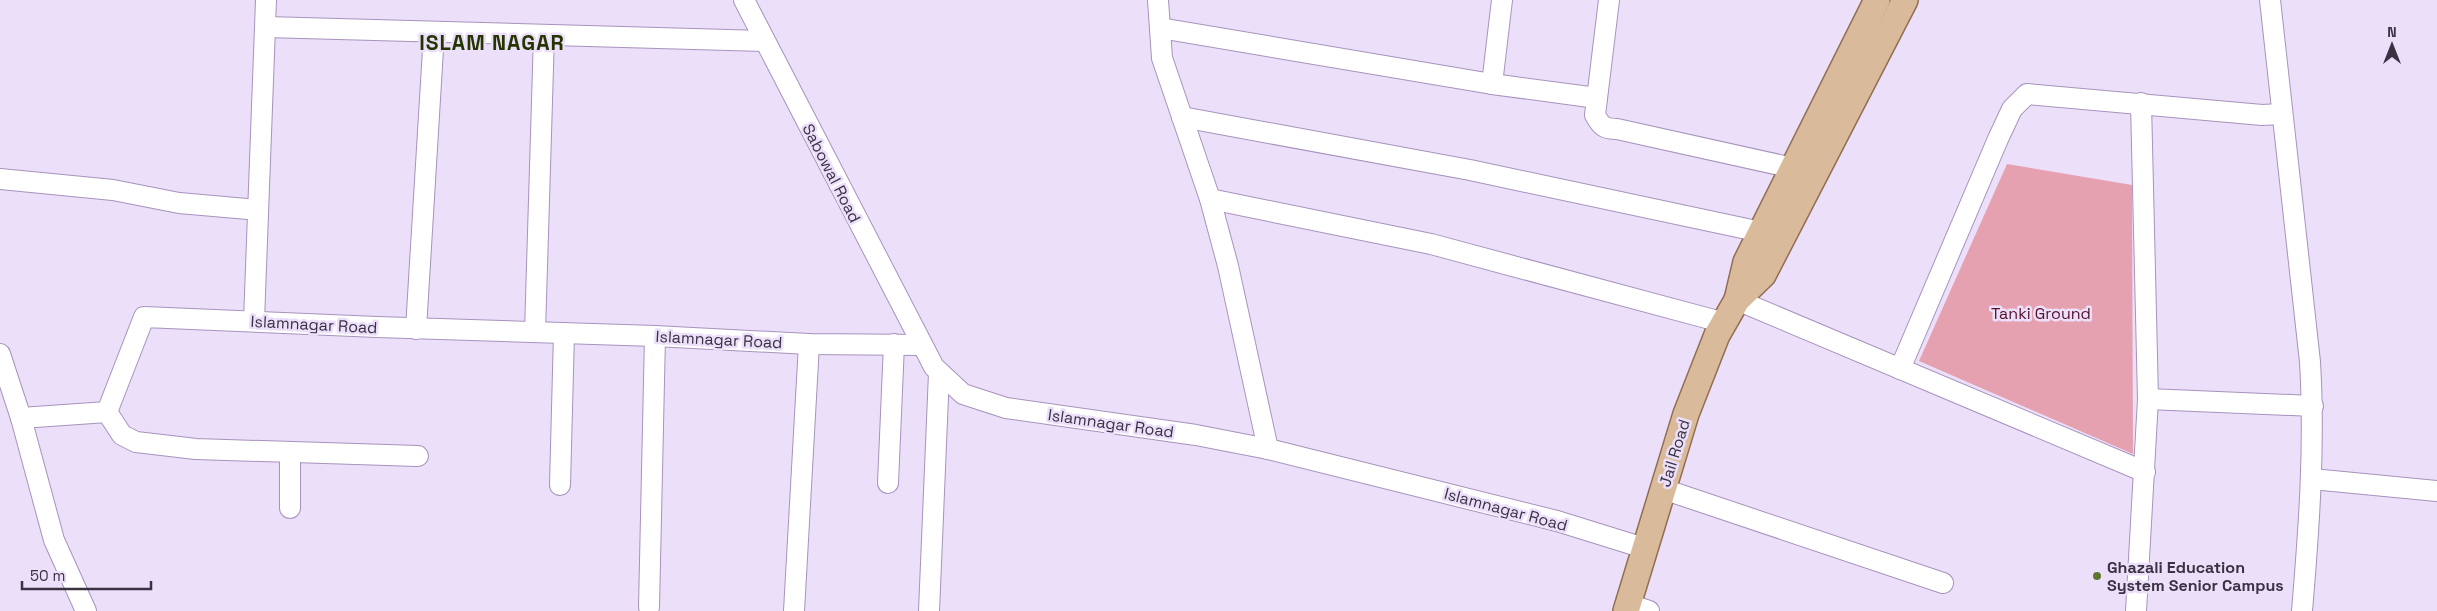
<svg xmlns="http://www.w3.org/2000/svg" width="2437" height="611" font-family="'Space Grotesk',sans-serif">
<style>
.green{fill:#e5a1af}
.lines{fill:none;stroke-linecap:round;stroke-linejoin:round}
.minor-casing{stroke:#a793bc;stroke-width:22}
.major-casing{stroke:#916d51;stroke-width:28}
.minor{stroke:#fff;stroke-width:20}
.major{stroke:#d9bb9b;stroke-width:25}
.poi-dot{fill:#5d782c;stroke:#ecdffa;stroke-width:2}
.labels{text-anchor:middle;stroke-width:5;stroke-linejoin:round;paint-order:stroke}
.street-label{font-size:16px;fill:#3a3243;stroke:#ecdffa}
.park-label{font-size:16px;fill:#561027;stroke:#ecdffa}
.poi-label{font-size:16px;font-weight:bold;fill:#3a3243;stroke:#ecdffa;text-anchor:start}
.district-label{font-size:21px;font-weight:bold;letter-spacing:1px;fill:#243500;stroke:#ecdffa}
</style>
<rect width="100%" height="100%" fill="#ecdffa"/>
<polygon class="green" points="2007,164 2132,185 2133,454 1919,361"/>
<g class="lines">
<g class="minor-casing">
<g id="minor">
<polyline points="744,0 934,367 963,394 1006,408 1196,435 1268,449 1557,521 1644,548"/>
<polyline points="1158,0 1162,58 1210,199 1228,266 1268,449"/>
<path d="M1609,0l-14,115c6,11 9,14 22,14l176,39"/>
<path d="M2270,0l40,362c5,84 -1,166 -8,249"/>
<polyline points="266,27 764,41"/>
<polyline points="1160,28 1492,84 1597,98"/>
<polyline points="1492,84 1502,0"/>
<polyline points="1182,117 1470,170 1761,232"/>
<polyline points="0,179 113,190 179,203 258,210"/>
<polyline points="1210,199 1431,244 1725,323"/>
<polyline points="1737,300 2145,472"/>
<polyline points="254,321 266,0"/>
<polyline points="416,329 434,33"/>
<polyline points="535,332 544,35"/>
<polyline points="0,354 21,418 54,540 86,611"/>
<polyline points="1900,369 1998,139 2012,109 2027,94 2262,115 2282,114"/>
<polyline points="2148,399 2313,406"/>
<polyline points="107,412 122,435 136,442 196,449 418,456"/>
<polyline points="21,418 107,412 144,317 377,327 655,336 809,344 922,345"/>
<polyline points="290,453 290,508"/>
<polyline points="2312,479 2437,491"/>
<polyline points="888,483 894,344"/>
<polyline points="560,485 564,333"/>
<polyline points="1663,489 1943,583"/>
<polyline points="1628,604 1649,611"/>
<polyline points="649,607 655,336"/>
<polyline points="794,611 809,344"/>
<polyline points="929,611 939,373"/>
<polyline points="2136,611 2148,399 2141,103"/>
</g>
</g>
<g class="major-casing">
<g id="major">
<polyline points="1737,300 1746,262 1877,0"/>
<polyline points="1626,611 1686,414 1717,335 1737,300 1763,275 1905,0"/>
</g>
</g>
<use href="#minor" class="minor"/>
<use href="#major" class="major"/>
</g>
<circle class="poi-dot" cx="2097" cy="576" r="5"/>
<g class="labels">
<g class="street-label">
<text transform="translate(832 173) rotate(63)" y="6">Sabowal Road</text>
<text transform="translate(314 324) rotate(3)" y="6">Islamnagar Road</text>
<text transform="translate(719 339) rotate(3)" y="6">Islamnagar Road</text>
<text transform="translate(1111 423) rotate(8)" y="6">Islamnagar Road</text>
<text transform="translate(1674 453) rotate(-73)" y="6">Jail Road</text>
<text transform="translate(1506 509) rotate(15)" y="6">Islamnagar Road</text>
</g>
<g class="park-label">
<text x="2041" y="319">Tanki Ground</text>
</g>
<g class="poi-label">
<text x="2107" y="573">Ghazali Education<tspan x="2107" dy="18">System Senior Campus</tspan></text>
</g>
<g class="district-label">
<text x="492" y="50">ISLAM NAGAR</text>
</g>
</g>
<g transform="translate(2392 45)" stroke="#ecdffa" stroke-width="4" paint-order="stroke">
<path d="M0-4L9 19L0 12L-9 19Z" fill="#3a3243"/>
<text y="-8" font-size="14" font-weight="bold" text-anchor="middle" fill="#3a3243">N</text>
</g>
<path d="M22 581v8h129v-8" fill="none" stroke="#3a3243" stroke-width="2.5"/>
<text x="30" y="581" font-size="15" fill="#3a3243" stroke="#ecdffa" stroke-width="4" paint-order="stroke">50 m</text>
</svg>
